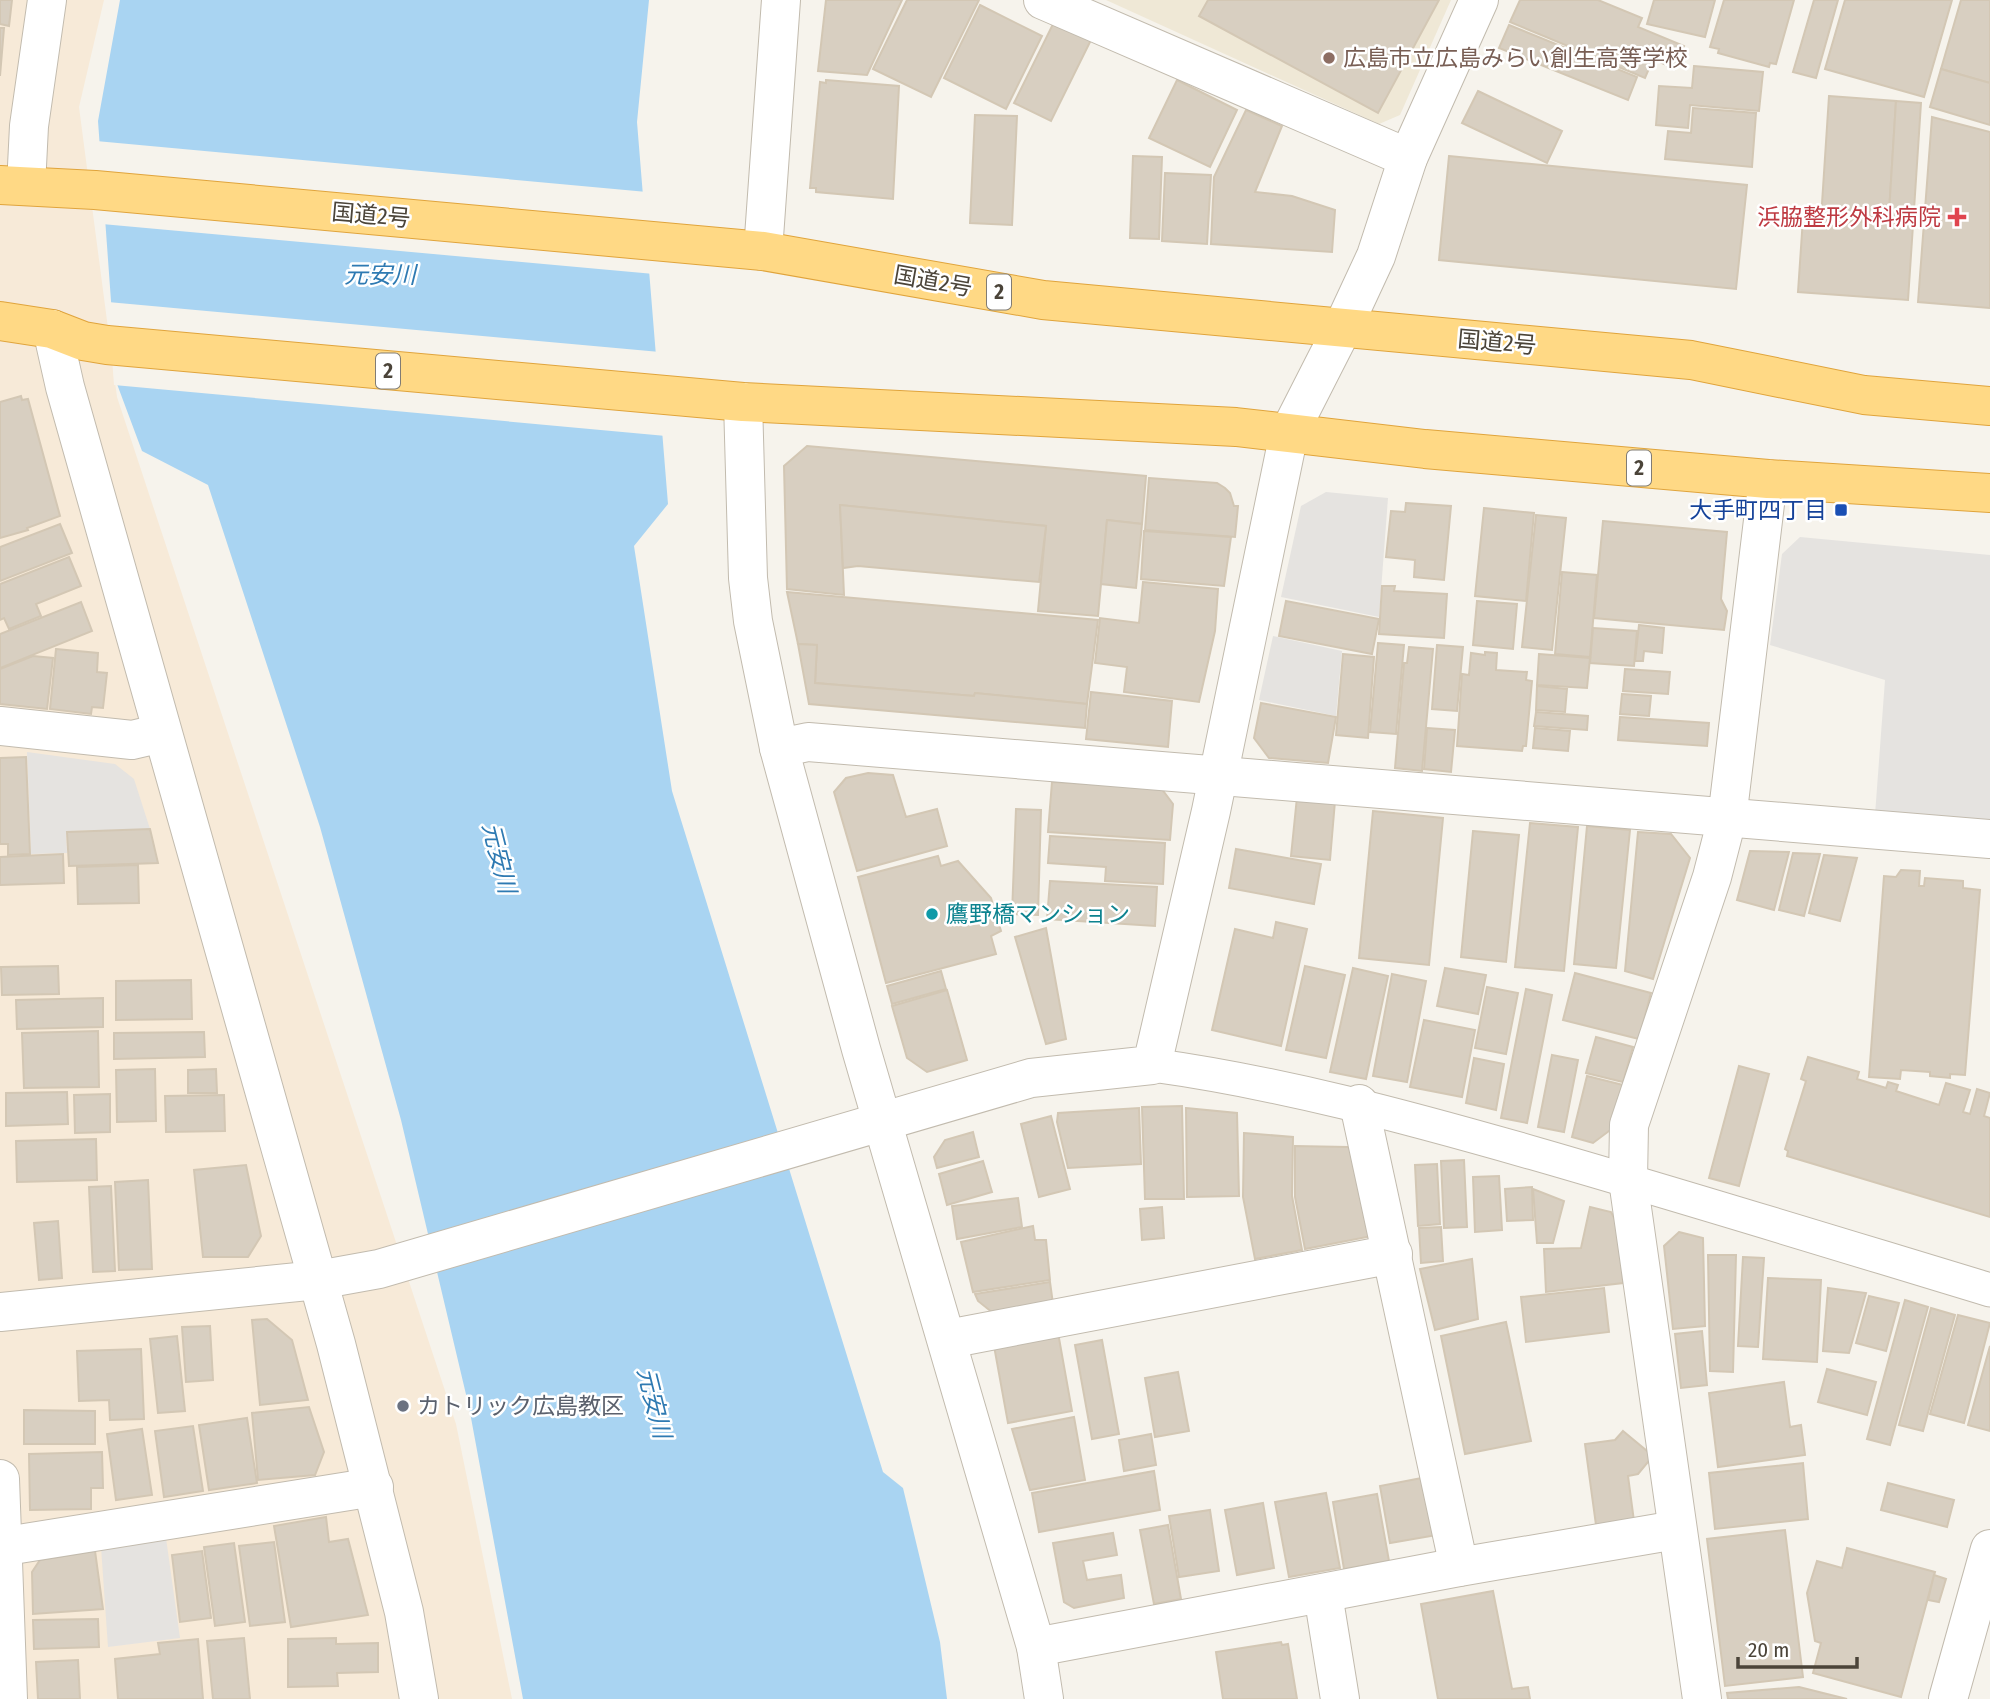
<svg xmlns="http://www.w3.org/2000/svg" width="1990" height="1699" font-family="'Fira Sans Condensed','Noto Sans JP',sans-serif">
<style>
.commercial{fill:#f7ead8}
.education{fill:#efe8d6}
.parking{fill:#e5e3e0}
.water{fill:#a9d4f2}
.pier{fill:#f6f3ec}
.building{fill:#d8cfc1;stroke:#d3c7b4;stroke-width:2}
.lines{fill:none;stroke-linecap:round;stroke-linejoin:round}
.pedestrian-casing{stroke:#c2bbae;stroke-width:35}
.minor-casing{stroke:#c2bbae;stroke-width:40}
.tertiary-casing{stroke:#c2bbae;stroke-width:40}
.trunk-casing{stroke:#e0a43c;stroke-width:40}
.pedestrian{stroke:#fff;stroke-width:33}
.minor{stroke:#fff;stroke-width:38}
.tertiary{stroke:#fff;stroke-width:38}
.trunk{stroke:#ffd985;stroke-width:38}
.education-dot{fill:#8d6e63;stroke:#fff;stroke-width:2.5}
.health-dot{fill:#e0444e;stroke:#fff;stroke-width:2.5}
.transit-dot{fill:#1a4fb4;stroke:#fff;stroke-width:2.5}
.culture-dot{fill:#0f9aa8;stroke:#fff;stroke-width:2.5}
.worship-dot{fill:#6b7280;stroke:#fff;stroke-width:2.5}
.labels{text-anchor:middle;stroke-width:5;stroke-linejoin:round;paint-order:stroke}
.shield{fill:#fff;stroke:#817c74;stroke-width:2}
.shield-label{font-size:21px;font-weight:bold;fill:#4b4439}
.education-label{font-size:23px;fill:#785e54;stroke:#fff;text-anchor:start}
.street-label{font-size:23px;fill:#4b4439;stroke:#fff}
.health-label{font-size:23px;fill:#be3a42;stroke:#fff;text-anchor:end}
.transit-label{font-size:23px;fill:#164399;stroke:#fff;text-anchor:end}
.culture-label{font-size:23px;fill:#0d838f;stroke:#fff;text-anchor:start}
.worship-label{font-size:23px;fill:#5b616d;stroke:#fff;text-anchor:start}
.water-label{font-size:24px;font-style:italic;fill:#2e7ab2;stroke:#fff}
</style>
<rect width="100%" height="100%" fill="#f6f3ec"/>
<polygon class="commercial" points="0,0 104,0 79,107 117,397 456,1424 512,1699 0,1699"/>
<polygon class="education" points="1106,0 1451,0 1400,115 1379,124"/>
<g class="parking">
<polygon points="1326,492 1388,498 1379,617 1281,597 1301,506"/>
<polygon points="1800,537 1990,555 1990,825 1875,815 1885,680 1770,645 1782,554"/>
<polygon points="1273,636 1342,651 1336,716 1259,700"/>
<polygon points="27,752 115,764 134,779 150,829 66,831 67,853 31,854"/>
<polygon points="166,1538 180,1638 108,1647 101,1547"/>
</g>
<polygon class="water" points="120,0 649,0 637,122 668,504 634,546 672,791 883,1472 903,1488 940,1642 947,1699 523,1699 469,1407 401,1120 320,827 208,485 142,451 117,384 98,121"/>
<g class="pier">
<polygon points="96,141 647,192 654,274 102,224"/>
<polygon points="108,302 660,352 666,436 114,385"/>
</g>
<g class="building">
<polygon points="0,0 12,0 9,26 0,24"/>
<polygon points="826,0 902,0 867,75 818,71"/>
<polygon points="907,0 979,0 931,97 873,69"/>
<polygon points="1208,0 1439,0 1378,113 1199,16"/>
<polygon points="1520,0 1598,0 1642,18 1638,27 1684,46 1675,69 1653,59 1645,78 1510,22"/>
<polygon points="1654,0 1715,0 1705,37 1647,24"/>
<polygon points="1724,0 1794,0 1776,64 1770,63 1769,67 1718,53 1719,49 1710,47"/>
<polygon points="1814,0 1838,0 1816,78 1793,72"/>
<polygon points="1845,0 1952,0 1924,97 1825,69"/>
<polygon points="1961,0 1990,0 1990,83 1941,69"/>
<polygon points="980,5 1042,36 1006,109 944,78"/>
<polygon points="1054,22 1091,40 1051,121 1014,103"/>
<polygon points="1509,25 1637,77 1628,100 1499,48"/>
<polygon points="0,28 4,28 0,76"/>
<polygon points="1694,66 1763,72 1759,111 1690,105 1688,128 1656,125 1659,86 1692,88"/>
<polygon points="1941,69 1990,83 1990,125 1930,107"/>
<polygon points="826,80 899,86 893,199 816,192 816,188 810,188 820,82 826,83"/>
<polygon points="1177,80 1237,110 1210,167 1149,138"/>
<polygon points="1478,91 1562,131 1547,163 1462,123"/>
<polygon points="1829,96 1896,101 1889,213 1854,211 1853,222 1821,219"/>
<polygon points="1896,101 1921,103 1913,225 1853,222 1854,211 1889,213"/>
<polygon points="1693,108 1756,113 1752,167 1665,159 1668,131 1691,133"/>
<polygon points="1246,110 1282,126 1255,192 1292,196 1335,210 1332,252 1211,244 1214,177"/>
<polygon points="975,115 1017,116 1012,225 970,223"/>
<polygon points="1932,117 1990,132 1990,308 1918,302"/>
<polygon points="1133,156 1162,157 1159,239 1130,238"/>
<polygon points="1449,156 1747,185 1736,289 1439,260"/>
<polygon points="1165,173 1211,175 1207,244 1162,241"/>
<polygon points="1803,218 1913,225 1908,300 1798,292"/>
<polygon points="21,396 22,400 28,399 60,516 27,528 28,530 0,538 0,402"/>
<polygon points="807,446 1146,476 1142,524 1107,520 1098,616 1038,611 1046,526 840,505 844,595 787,589 784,466"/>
<polygon points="1149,478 1217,483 1225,488 1230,493 1234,506 1238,506 1235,537 1145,530"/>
<polygon points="1406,503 1451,506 1444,580 1414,577 1415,560 1386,557 1391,511 1405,512"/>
<polygon points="840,505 1046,526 1039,582 858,566 843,568"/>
<polygon points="1484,508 1534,513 1526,601 1475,596"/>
<polygon points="1536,515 1566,518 1552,650 1522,647"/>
<polygon points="1107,520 1142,524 1136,588 1101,584"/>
<polygon points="1603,521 1727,532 1721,599 1727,611 1724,630 1594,618"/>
<polygon points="60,524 72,553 0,581 0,547"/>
<polygon points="1144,531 1231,537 1224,586 1141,579"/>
<polygon points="69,557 81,586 36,604 41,616 9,629 4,618 0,620 0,584"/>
<polygon points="1562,572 1597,575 1590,657 1555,654"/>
<polygon points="1143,582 1218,589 1215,631 1199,702 1124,692 1127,667 1095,663 1100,618 1139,623"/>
<polygon points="1382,586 1395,586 1394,591 1447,594 1444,638 1379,634"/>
<polygon points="787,592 1098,620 1087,704 975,693 974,696 815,683 817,645 798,644"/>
<polygon points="1286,601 1379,619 1372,654 1279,636"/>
<polygon points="1477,601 1517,604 1513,649 1473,645"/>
<polygon points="81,602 92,631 0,668 0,634"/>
<polygon points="1639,625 1664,628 1662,653 1644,651 1643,661 1635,661"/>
<polygon points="1593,628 1637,631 1634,666 1590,663"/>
<polygon points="1378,643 1404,645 1396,734 1370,732"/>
<polygon points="798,644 817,645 815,683 974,696 975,693 1087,704 1085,728 809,704"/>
<polygon points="1437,645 1463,647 1457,711 1432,709"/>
<polygon points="1409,647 1433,649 1422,771 1395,768 1404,663 1407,663"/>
<polygon points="56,649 98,653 97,672 107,673 103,708 92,707 91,714 50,709"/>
<polygon points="1485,652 1497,653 1496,670 1527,672 1526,680 1532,681 1526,746 1523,746 1522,751 1457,746 1462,674 1469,675 1471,653 1485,655"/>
<polygon points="1343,654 1374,657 1368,738 1336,735"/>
<polygon points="1539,654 1590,658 1587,688 1537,685"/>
<polygon points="33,656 53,658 47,709 0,704 0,669"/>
<polygon points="1625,669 1670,672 1668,694 1623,691"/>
<polygon points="1537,686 1567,689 1565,712 1536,710"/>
<polygon points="1091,692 1172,701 1168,747 1086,739"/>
<polygon points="1622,694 1651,696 1649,716 1620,714"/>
<polygon points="1261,703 1336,717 1328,763 1269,758 1254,738"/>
<polygon points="1536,712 1588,716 1587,730 1534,726"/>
<polygon points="1620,717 1709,723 1707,746 1618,740"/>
<polygon points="1427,728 1455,730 1451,772 1424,769"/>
<polygon points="1535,728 1570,731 1568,751 1533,748"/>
<polygon points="26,757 30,854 8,855 8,844 0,844 0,758"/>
<polygon points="868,773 893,775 906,817 937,809 947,846 857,871 834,792 846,778"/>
<polygon points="1052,782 1161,788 1173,804 1170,840 1048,832"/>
<polygon points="1297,797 1335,801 1330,860 1291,856"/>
<polygon points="1016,809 1041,810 1038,915 1012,914"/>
<polygon points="1373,811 1443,818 1429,965 1359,958"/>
<polygon points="1530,823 1578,827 1564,971 1515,967"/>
<polygon points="1587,826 1630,830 1616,968 1574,964"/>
<polygon points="150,829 158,863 69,866 67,832"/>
<polygon points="1473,831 1519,835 1506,962 1461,957"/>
<polygon points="1638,832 1671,834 1690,858 1653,979 1625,971"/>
<polygon points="1050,836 1165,843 1163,884 1105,881 1106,867 1048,863"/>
<polygon points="1236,849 1321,864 1314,904 1229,888"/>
<polygon points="1750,851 1789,852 1774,910 1737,900"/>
<polygon points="1793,853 1820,854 1804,916 1779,910"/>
<polygon points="63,854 64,883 0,885 0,857"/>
<polygon points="1824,855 1857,858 1840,921 1809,913"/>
<polygon points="938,856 941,866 958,861 991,898 1001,931 991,936 996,954 886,983 858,877"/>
<polygon points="138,865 139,903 78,904 77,867"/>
<polygon points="1901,870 1920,871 1919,886 1924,886 1925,878 1963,881 1963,888 1980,890 1965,1075 1950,1074 1950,1078 1930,1076 1930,1072 1901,1070 1900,1079 1869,1077 1884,876 1896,877"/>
<polygon points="1050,881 1157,887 1155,926 1047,919"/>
<polygon points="1276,922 1307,929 1281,1046 1212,1030 1235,929 1273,938"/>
<polygon points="1046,928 1066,1039 1046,1044 1015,937"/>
<polygon points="58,966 59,994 2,995 1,967"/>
<polygon points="1305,966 1345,975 1326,1058 1286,1050"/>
<polygon points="1353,968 1388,976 1366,1079 1330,1072"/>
<polygon points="1445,968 1486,975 1478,1014 1437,1006"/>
<polygon points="941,971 946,989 892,1004 887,986"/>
<polygon points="1575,973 1651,993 1639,1039 1563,1020"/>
<polygon points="1392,974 1426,981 1407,1082 1373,1076"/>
<polygon points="191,980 192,1019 116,1020 116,981"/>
<polygon points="1487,987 1518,993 1506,1054 1475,1048"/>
<polygon points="1526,989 1552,995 1527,1123 1501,1118"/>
<polygon points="947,990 967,1060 927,1072 907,1058 892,1006"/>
<polygon points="103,998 103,1027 17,1029 16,1000"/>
<polygon points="1424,1020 1475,1030 1462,1097 1410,1087"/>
<polygon points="98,1031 99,1087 24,1088 22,1033"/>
<polygon points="204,1032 205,1057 114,1059 114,1033"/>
<polygon points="1596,1037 1633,1047 1623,1082 1586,1073"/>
<polygon points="1552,1055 1578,1060 1564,1132 1538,1127"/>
<polygon points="1808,1057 1859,1072 1857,1079 1886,1088 1888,1082 1898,1085 1896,1091 1939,1105 1946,1083 1970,1090 1963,1112 1970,1114 1977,1089 1990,1093 1984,1116 1990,1118 1990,1217 1787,1156 1788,1151 1785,1149 1806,1081 1801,1079"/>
<polygon points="1474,1058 1504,1064 1496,1110 1466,1103"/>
<polygon points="1739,1066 1769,1074 1739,1186 1709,1178"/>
<polygon points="155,1069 156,1121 117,1122 116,1070"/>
<polygon points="216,1069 217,1093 188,1093 188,1070"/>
<polygon points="1587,1076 1623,1085 1613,1128 1593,1143 1572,1137"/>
<polygon points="67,1092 68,1124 6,1126 6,1093"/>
<polygon points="110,1094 110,1132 75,1133 74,1095"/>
<polygon points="224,1095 225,1131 166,1132 165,1096"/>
<polygon points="1182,1106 1184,1199 1145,1199 1142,1107"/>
<polygon points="1139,1108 1141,1164 1068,1168 1057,1122 1058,1113"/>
<polygon points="1186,1108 1237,1113 1239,1196 1187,1197"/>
<polygon points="1051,1116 1070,1189 1039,1197 1021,1124"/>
<polygon points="973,1132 979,1157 937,1168 934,1157 945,1140"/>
<polygon points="1244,1133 1293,1137 1292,1196 1302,1250 1255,1259 1243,1197"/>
<polygon points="96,1139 97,1180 17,1182 16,1141"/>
<polygon points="1295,1146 1348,1147 1359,1159 1372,1236 1305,1249 1295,1197"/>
<polygon points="1464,1160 1467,1227 1444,1228 1441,1161"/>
<polygon points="983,1161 992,1192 947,1205 939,1174"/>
<polygon points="1437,1164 1440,1224 1418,1226 1415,1165"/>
<polygon points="246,1165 261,1236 248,1257 203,1257 194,1170"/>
<polygon points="1499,1176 1502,1230 1475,1232 1473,1177"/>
<polygon points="148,1180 152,1269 119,1270 115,1182"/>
<polygon points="111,1186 115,1271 93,1272 89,1187"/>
<polygon points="1532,1187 1533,1220 1507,1221 1505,1189"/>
<polygon points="1533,1189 1564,1201 1553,1243 1537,1243"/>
<polygon points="1018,1198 1022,1227 957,1239 952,1206"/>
<polygon points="1162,1207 1164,1238 1142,1240 1140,1209"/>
<polygon points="1590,1207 1611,1212 1620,1229 1623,1283 1546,1292 1544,1249 1581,1248"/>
<polygon points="58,1221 62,1278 39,1280 34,1223"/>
<polygon points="1033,1226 1035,1240 1046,1240 1050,1280 973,1292 961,1242"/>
<polygon points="1441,1227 1443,1261 1421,1263 1419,1228"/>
<polygon points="1679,1232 1703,1238 1705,1326 1673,1329 1664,1246"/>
<polygon points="1708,1255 1736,1255 1733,1372 1710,1371"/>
<polygon points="1743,1257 1764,1258 1758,1347 1738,1346"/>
<polygon points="1472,1259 1478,1319 1435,1330 1420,1269"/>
<polygon points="1768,1278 1821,1280 1817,1362 1763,1359"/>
<polygon points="1050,1282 1053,1304 993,1313 978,1301 975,1294"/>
<polygon points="1604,1288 1609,1332 1526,1342 1521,1297"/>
<polygon points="1828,1288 1866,1293 1849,1353 1823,1351"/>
<polygon points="1869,1296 1899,1303 1886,1351 1856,1343"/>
<polygon points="1905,1300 1928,1307 1890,1445 1867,1439"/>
<polygon points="1931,1308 1955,1315 1923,1431 1899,1425"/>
<polygon points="1958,1315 1990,1323 1964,1423 1930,1414"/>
<polygon points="267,1319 292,1340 308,1400 260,1405 252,1320"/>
<polygon points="1506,1322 1531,1441 1465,1454 1441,1336"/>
<polygon points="210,1326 213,1380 186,1382 182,1327"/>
<polygon points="1057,1327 1072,1411 1008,1423 994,1346"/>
<polygon points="1702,1331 1707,1385 1681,1388 1675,1334"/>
<polygon points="177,1336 185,1411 158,1413 150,1339"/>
<polygon points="1102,1340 1119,1434 1092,1439 1075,1345"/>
<polygon points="1990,1346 1990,1431 1968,1425"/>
<polygon points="141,1349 144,1419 110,1420 109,1400 79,1401 77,1351"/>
<polygon points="1827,1369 1876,1382 1867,1415 1818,1402"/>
<polygon points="1178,1372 1189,1431 1155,1437 1145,1378"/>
<polygon points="1784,1382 1790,1427 1801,1425 1805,1455 1718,1467 1709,1393"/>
<polygon points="309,1407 324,1452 315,1475 258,1480 252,1413"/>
<polygon points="24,1410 95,1411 95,1444 24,1444"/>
<polygon points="1074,1417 1085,1480 1030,1490 1012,1429"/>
<polygon points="247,1418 257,1483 209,1490 199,1425"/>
<polygon points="193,1426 203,1491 164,1497 155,1431"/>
<polygon points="142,1429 152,1495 116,1500 107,1434"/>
<polygon points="1623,1431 1653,1456 1638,1474 1628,1476 1634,1521 1596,1525 1585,1444 1615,1440"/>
<polygon points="1151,1434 1156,1465 1124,1471 1119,1440"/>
<polygon points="102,1452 103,1488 91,1488 91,1509 30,1510 29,1454"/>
<polygon points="1803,1463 1808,1519 1715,1529 1709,1473"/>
<polygon points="1154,1471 1160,1510 1039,1532 1032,1493"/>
<polygon points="1427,1477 1437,1535 1390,1543 1380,1486"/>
<polygon points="1888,1483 1954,1500 1947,1527 1881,1510"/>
<polygon points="1326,1493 1340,1568 1289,1577 1275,1502"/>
<polygon points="1377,1494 1389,1561 1344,1569 1333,1502"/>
<polygon points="1263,1503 1274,1568 1237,1575 1225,1510"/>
<polygon points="1210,1510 1219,1571 1179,1577 1169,1516"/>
<polygon points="326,1517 329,1542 348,1539 368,1615 291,1627 274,1526"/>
<polygon points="1168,1525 1181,1599 1154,1604 1140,1530"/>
<polygon points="1785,1530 1803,1677 1725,1686 1707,1539"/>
<polygon points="1113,1533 1117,1555 1083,1561 1087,1580 1121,1575 1124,1598 1074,1608 1064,1602 1053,1543"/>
<polygon points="274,1542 285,1622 250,1626 239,1546"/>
<polygon points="234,1543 245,1622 215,1626 204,1547"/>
<polygon points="1847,1548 1935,1572 1901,1697 1813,1673 1821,1643 1815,1641 1807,1593 1817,1561 1842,1568"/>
<polygon points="95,1551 103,1609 33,1614 32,1572 40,1560"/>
<polygon points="202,1551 211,1618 180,1622 172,1555"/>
<polygon points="1934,1575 1946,1579 1939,1602 1928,1600"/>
<polygon points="1493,1591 1512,1689 1528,1687 1530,1699 1438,1699 1421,1604"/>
<polygon points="98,1619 99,1647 34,1649 33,1620"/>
<polygon points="244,1638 250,1699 213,1699 207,1641"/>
<polygon points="336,1638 336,1644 378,1643 378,1672 337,1673 338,1686 288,1687 288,1639"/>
<polygon points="198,1639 203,1699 118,1699 115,1659 160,1654 158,1643"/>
<polygon points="1281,1642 1282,1645 1288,1644 1297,1699 1223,1699 1216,1652"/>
<polygon points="78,1660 80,1699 38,1699 36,1662"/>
<polygon points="1799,1687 1847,1699 1728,1699 1727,1693"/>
</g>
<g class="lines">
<g class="pedestrian-casing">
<path id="pedestrian" d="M1152,1065c130,18 255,52 381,88 153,44 305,91 457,137"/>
</g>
<g class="minor-casing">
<g id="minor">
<polyline points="1043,0 1408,158"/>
<polyline points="1343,327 1376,256 1408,158 1479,0"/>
<polyline points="0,726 132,740 162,733"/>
<polyline points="779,748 808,742 1990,839"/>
<polyline points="1359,1104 1459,1567"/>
<polyline points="948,1339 1393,1254"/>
<polyline points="0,1479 8,1699"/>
<polyline points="0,1547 374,1487"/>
<polyline points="1323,1594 1340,1699"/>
<polyline points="1036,1647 1459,1567 1676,1530"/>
<polyline points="1702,1699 1628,1180 1629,1125 1712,877 1727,819 1768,479"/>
<polyline points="1948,1699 1990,1549"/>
</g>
</g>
<g class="tertiary-casing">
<g id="tertiary">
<polyline points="26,186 29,126 47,0"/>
<polyline points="763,251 781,0"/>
<polyline points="52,329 65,387 336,1344 404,1612 419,1699"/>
<polyline points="743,402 748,578 753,621 779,748 861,1049 1036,1647 1044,1699"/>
<polyline points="0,1312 318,1280 379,1269 1031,1078 1152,1065 1211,811 1289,433 1343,327"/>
</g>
</g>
<g class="trunk-casing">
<g id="trunk">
<polyline points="0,185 95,190 763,251 1043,300 1691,360 1864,395 1990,406"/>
<polyline points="0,321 52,329 83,341 107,345 743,402 1236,427 1425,449 1768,479 1990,493"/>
</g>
</g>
<use href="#pedestrian" class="pedestrian"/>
<use href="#minor" class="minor"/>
<use href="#tertiary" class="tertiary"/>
<use href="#trunk" class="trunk"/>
</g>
<circle class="education-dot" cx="1329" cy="58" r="7"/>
<path class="health-dot" d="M1953.5 206.5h7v7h7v7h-7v7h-7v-7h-7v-7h7z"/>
<rect class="transit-dot" x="1834" y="503" width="14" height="14" rx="3.5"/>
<circle class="culture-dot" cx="932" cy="914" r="7"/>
<circle class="worship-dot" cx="403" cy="1406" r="7"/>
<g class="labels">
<g class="shield">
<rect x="987" y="274.5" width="24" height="35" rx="5"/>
<rect x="376" y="353.5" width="24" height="35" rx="5"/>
<rect x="1627" y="450.5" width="24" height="35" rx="5"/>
</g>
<g class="shield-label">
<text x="999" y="299">2</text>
<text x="388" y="378">2</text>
<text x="1639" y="475">2</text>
</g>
<g class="education-label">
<text x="1343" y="66">広島市立広島みらい創生高等学校</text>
</g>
<g class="street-label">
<text transform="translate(371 215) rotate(5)" y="8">国道2号</text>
<text transform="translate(933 281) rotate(10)" y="8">国道2号</text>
<text transform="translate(1497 342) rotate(5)" y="8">国道2号</text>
</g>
<g class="health-label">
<text x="1941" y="225">浜脇整形外科病院</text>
</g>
<g class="transit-label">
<text x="1827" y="518">大手町四丁目</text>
</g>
<g class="culture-label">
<text x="946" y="922">鷹野橋マンション</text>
</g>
<g class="worship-label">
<text x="417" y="1414">カトリック広島教区</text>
</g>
<g class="water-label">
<text x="380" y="283">元安川</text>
<text transform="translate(499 858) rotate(76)" y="8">元安川</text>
<text transform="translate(654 1403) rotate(76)" y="8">元安川</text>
</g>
</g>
<path d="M1738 1657v10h119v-10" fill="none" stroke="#4b4439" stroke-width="3.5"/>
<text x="1748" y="1657" font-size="21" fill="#4b4439" stroke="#ffffff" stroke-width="5" paint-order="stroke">20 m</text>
</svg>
